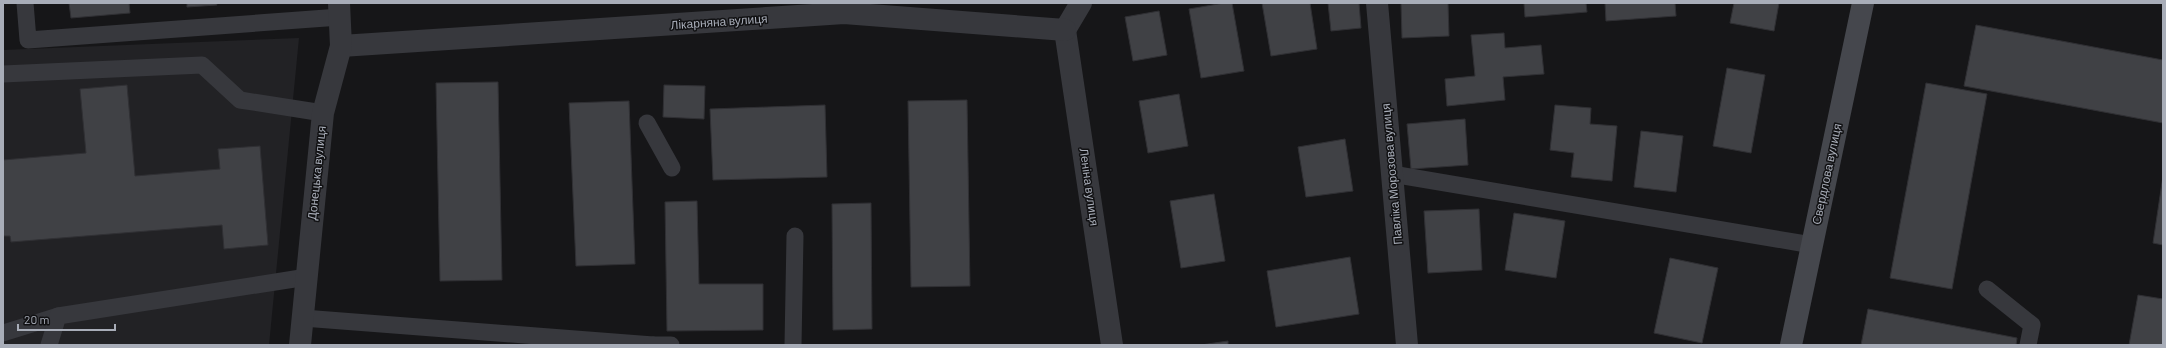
<svg xmlns="http://www.w3.org/2000/svg" width="2166" height="348" font-family="Barlow,sans-serif">
<style>
.built{fill:#222225}
.building{fill:#404145;stroke:#303034}
.lines{fill:none;stroke-linecap:round;stroke-linejoin:round}
.lane{stroke:#37383d;stroke-width:17}
.street{stroke:#37383d;stroke-width:22}
.secondary{stroke:#45474d;stroke-width:22}
.labels{text-anchor:middle;stroke-width:3;stroke-linejoin:round;paint-order:stroke}
.street-label{font-size:12px;fill:#a8adb8;stroke:#111113}
</style>
<rect width="100%" height="100%" fill="#161618"/>
<polygon class="built" points="299,38 269,345 3,345 3,50"/>
<g class="building">
<polygon points="69,3 129,3 130,13 71,18"/>
<polygon points="187,3 216,3 217,5 187,7"/>
<polygon points="1224,3 1232,3 1244,71 1201,78 1189,9"/>
<polygon points="1262,3 1310,3 1317,49 1271,56"/>
<polygon points="1328,3 1359,3 1361,28 1331,31"/>
<polygon points="1401,3 1448,3 1449,36 1402,38"/>
<polygon points="1524,3 1586,3 1587,12 1525,17"/>
<polygon points="1605,3 1675,3 1676,16 1606,21"/>
<polygon points="1734,3 1779,3 1774,31 1730,23"/>
<polygon points="1159,11 1167,55 1133,61 1125,17"/>
<polygon points="1976,25 2163,60 2163,123 1964,86"/>
<polygon points="1504,33 1505,48 1541,45 1544,74 1503,77 1505,100 1447,106 1445,79 1475,76 1471,35"/>
<polygon points="1727,68 1765,75 1751,153 1713,146"/>
<polygon points="498,82 502,280 440,281 436,83"/>
<polygon points="1926,83 1987,94 1952,289 1890,278"/>
<polygon points="127,85 135,176 220,169 218,149 260,146 268,245 224,249 222,225 11,242 10,236 3,236 3,160 86,153 80,89"/>
<polygon points="664,85 705,86 704,119 663,117"/>
<polygon points="1179,94 1188,146 1148,153 1139,101"/>
<polygon points="967,100 970,286 911,287 908,101"/>
<polygon points="629,101 635,264 576,266 569,103"/>
<polygon points="825,105 827,177 713,180 710,109"/>
<polygon points="1555,105 1591,108 1590,124 1617,126 1612,181 1571,177 1574,153 1550,150"/>
<polygon points="1465,119 1468,165 1411,169 1407,124"/>
<polygon points="1641,131 1683,136 1676,192 1634,187"/>
<polygon points="1345,139 1353,191 1306,197 1298,147"/>
<polygon points="2163,176 2163,245 2153,243"/>
<polygon points="1214,194 1225,261 1181,268 1170,201"/>
<polygon points="697,201 699,284 763,284 763,330 667,331 665,202"/>
<polygon points="871,203 872,329 833,330 832,204"/>
<polygon points="1479,209 1482,270 1428,273 1424,211"/>
<polygon points="1514,213 1565,221 1556,278 1505,270"/>
<polygon points="1350,257 1359,314 1276,327 1267,271"/>
<polygon points="1670,258 1718,268 1702,343 1654,333"/>
<polygon points="2138,295 2163,299 2163,345 2129,345"/>
<polygon points="1868,309 2017,338 2016,345 1861,345"/>
<polygon points="1228,341 1228,345 1201,345"/>
</g>
<g class="lines">
<g class="lane">
<polyline points="25,3 28,40 340,17"/>
<polyline points="3,74 202,65 240,100 323,113"/>
<polyline points="647,123 672,168"/>
<polyline points="1392,174 1812,245"/>
<polyline points="1987,289 2032,325 2028,345"/>
<polyline points="303,318 653,345"/>
<polyline points="3,333 58,316"/>
<polyline points="49,345 58,316 307,277"/>
<polyline points="653,345 671,345"/>
<polyline points="793,345 795,236"/>
</g>
<g class="street">
<polyline points="1377,3 1407,345"/>
<polyline points="1065,30 1112,345"/>
<polyline points="1065,30 1081,3"/>
<polyline points="341,46 844,13 1065,30"/>
<polyline points="300,345 323,113 341,46 339,3"/>
</g>
<polyline class="secondary" points="1791,345 1863,3"/>
</g>
<g class="labels">
<g class="street-label">
<text transform="translate(719 22) rotate(-4)" y="4">Лікарняна вулиця</text>
<text transform="translate(317 173) rotate(-84)" y="4">Донецька вулиця</text>
<text transform="translate(1392 174) rotate(-95)" y="4">Павліка Морозова вулиця</text>
<text transform="translate(1827 174) rotate(-78)" y="4">Свердлова вулиця</text>
<text transform="translate(1089 187) rotate(82)" y="4">Леніна вулиця</text>
</g>
</g>
<rect width="2166" height="348" fill="none" stroke="#a8adb8" stroke-width="8"/>
<path d="M18 324v6h97v-6" fill="none" stroke="#a8adb8" stroke-width="2"/>
<text x="24" y="324" font-size="12" fill="#a8adb8" stroke="#111113" stroke-width="3" paint-order="stroke">20 m</text>
</svg>
